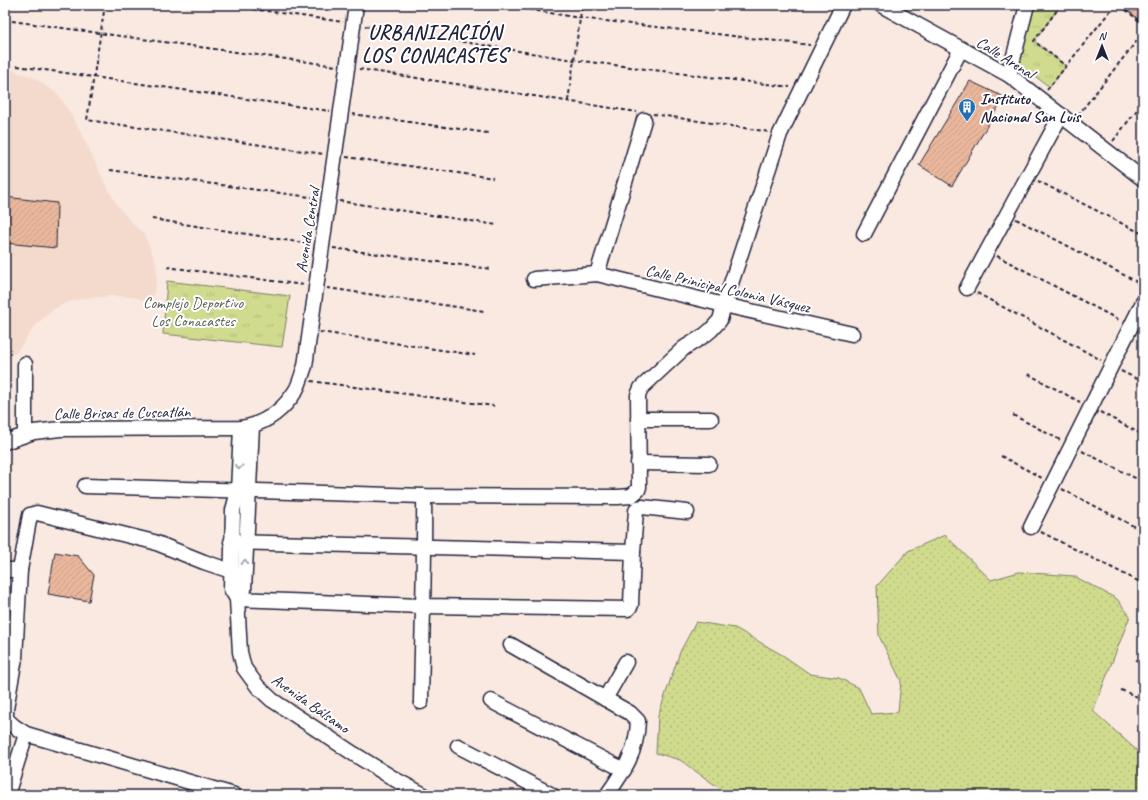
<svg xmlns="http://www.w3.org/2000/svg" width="1148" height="800" font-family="Caveat,sans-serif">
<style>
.built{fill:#f4dacc}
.grass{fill:url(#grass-dots);stroke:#7a7e64}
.park{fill:url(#park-tufts);stroke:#7a7e64}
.building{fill:url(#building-hatch);stroke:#22223b}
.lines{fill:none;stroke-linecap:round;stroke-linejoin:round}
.minor-casing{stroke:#22223b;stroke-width:17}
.path{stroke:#22223b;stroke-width:2;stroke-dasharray:4 3;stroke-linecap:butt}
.minor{stroke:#fff;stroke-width:14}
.oneway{stroke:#9c9ca7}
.labels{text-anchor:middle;stroke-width:4;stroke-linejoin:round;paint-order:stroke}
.street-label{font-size:16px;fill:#22223b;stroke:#fff}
.poi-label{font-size:16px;font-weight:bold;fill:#22223b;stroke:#fff;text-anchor:start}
.park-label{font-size:16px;fill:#575a54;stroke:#fff}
.district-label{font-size:20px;font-weight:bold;letter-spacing:1px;fill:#22223b;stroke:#fff}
</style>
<defs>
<pattern id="grass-dots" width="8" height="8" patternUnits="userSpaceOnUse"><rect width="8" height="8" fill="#d1db8e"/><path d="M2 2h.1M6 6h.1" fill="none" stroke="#b3bc7b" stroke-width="1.8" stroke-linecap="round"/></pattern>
<pattern id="park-tufts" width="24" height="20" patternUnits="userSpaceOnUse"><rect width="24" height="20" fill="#d1db8e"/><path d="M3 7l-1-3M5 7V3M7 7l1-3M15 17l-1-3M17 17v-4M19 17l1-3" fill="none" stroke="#b3bc7b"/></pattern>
<pattern id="building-hatch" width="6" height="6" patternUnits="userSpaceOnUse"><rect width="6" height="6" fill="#eab79c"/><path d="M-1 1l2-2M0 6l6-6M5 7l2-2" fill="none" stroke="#c89d87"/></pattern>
</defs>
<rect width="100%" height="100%" fill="#f9e9e1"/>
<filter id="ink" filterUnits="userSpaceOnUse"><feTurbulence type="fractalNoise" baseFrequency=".025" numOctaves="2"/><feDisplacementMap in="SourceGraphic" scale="8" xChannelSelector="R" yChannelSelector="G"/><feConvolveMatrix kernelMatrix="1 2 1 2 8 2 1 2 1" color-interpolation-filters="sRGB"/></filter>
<g filter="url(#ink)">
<polygon class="built" points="5,65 17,72 33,77 59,95 78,127 104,181 117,205 134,225 144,234 156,263 157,278 152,303 133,297 112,296 85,298 68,302 53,309 35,326 16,353 5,358"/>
<polygon class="grass" points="945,535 991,580 1019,572 1074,576 1117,599 1130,616 1093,711 1143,756 1143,795 729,795 680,760 656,753 658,716 680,652 696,622 735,628 784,656 810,674 839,678 859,688 871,714 898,712 901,681 879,636 877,586 908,551"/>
<g class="park">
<polygon points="1033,5 1061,5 1034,41 1066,66 1050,87 1022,67 1019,62"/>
<polygon points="167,281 290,296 282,347 163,334"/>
</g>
<g class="building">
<polygon points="1121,5 1143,5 1143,23"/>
<polygon points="970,81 1004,97 952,186 919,165"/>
<polygon points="5,197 57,203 56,248 5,243"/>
<polygon points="55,552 78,556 94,575 89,601 48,594"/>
</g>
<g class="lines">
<g class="minor-casing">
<g id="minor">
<polyline points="881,5 1009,75 1143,179"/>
<polyline points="1009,75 1027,5"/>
<polyline points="864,234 961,49"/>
<polyline points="597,274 644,120"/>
<polyline points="534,279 597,274 724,305 852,334"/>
<polyline points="967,288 1061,115"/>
<polyline points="25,364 25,434"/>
<polyline points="638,419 711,419"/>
<polyline points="241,428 238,491 233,510 231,589 237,599 240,652 244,668 258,687 272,700 354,754 396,780 424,795"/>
<path d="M5,442l29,-10 26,-3 181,-1c24,-4 42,-17 55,-38 4,-7 6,-16 9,-24l51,-361"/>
<polyline points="638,463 709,464"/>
<polyline points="85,486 424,496 618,497 631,496 638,490 639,487 638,395 641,388 684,348 705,335 711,330 720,320 724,305 780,134 843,5"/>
<polyline points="638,508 642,507 687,512"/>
<polyline points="1031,527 1143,302"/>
<polyline points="231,542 633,552"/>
<polyline points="5,570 20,570"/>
<polyline points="231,571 204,562 154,542 37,513 30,515 20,570 15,658 6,709 6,719 15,727 26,734 234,795"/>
<polyline points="237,599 422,606 628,609 631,605 633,552 636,511 638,508"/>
<polyline points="237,599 244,590 252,426"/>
<path d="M511,645l119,68 8,8c-1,31 -14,50 -31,74"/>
<polyline points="605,699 626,662"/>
<polyline points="491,701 624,770"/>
<path d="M421,702c1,-68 4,-137 3,-206"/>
<polyline points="458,746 552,795"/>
<polyline points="7,795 26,734"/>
</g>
</g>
<g class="path">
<polyline points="105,5 87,120 324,154"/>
<polyline points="225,5 343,22"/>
<polyline points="502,5 580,18 810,45"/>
<polyline points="1061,5 1034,41 1066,66"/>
<polyline points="1120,5 1143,24"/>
<polyline points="5,20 337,66"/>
<polyline points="365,26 574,60 790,87"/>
<polyline points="17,66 330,111"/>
<polyline points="359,69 637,112"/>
<polyline points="1047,90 1115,5"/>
<polyline points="568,101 582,5"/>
<polyline points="352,114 488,133"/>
<polyline points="653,114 770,132"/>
<polyline points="1078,115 1143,33"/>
<polyline points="1113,141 1143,102"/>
<polyline points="346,157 493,178"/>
<polyline points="110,170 317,198"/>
<polyline points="1038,181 1143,234"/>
<polyline points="339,201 497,225"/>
<polyline points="152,219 310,244"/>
<polyline points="1016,219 1143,285"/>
<polyline points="333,248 491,269"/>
<polyline points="997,256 1121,321"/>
<polyline points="167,267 304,285"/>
<polyline points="327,288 484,311"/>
<polyline points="977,293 1101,360"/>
<polyline points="320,332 475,355"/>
<polyline points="1121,371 1143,382"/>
<polyline points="1028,374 1080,402"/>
<polyline points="311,381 494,406"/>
<polyline points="1100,412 1143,435"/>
<polyline points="1013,415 1062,441"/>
<polyline points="1082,451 1143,482"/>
<polyline points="1001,456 1042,478"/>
<polyline points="1062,489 1143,531"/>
<polyline points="1041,532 1140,582"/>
<polyline points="1136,660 1143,663"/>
<polyline points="1121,690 1143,699"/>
<polyline points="55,795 56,792"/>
</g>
<use href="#minor" class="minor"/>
</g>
<defs><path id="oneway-chevron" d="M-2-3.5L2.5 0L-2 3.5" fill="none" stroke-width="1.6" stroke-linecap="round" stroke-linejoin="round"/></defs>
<g class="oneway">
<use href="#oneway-chevron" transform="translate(239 467) rotate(93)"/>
<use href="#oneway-chevron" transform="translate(245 562) rotate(-88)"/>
</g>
</g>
<defs>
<g id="building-pin" transform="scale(0.9)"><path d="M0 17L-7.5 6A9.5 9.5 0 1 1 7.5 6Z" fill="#1f6fb2" stroke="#fff"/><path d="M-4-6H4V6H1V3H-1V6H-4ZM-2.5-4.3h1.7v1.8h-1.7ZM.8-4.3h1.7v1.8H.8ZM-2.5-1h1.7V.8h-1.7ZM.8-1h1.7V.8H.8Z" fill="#fff"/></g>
</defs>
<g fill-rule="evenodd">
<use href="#building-pin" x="967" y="107"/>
</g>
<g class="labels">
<g class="street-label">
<text transform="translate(1006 57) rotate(32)" y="6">Calle Arenal</text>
<text transform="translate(307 230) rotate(-81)" y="6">Avenida Central</text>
<text transform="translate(728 288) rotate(13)" y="6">Calle Prinicipal Colonia Vásquez</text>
<text transform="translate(122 412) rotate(-1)" y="6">Calle Brisas de Cuscatlán</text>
<text transform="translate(311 703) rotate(35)" y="6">Avenida Bálsamo</text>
</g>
<g class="poi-label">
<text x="980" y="104">Instituto<tspan x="980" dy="18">Nacional San Luis</tspan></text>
</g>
<g class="park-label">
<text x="193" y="308">Complejo Deportivo<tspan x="193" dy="18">Los Conacastes</tspan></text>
</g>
<g class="district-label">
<text x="435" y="39">URBANIZACIÓN<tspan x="435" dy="23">LOS CONACASTES</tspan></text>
</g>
</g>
<rect width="1148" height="800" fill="none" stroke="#fff" stroke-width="20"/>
<rect x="10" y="10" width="1128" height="780" fill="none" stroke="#22223b" stroke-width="1.5" filter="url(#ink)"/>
<g transform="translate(1102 46)" stroke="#ffffff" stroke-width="3" paint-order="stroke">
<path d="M0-3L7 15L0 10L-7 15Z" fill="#22223b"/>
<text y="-6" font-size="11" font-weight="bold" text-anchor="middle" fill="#22223b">N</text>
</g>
</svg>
